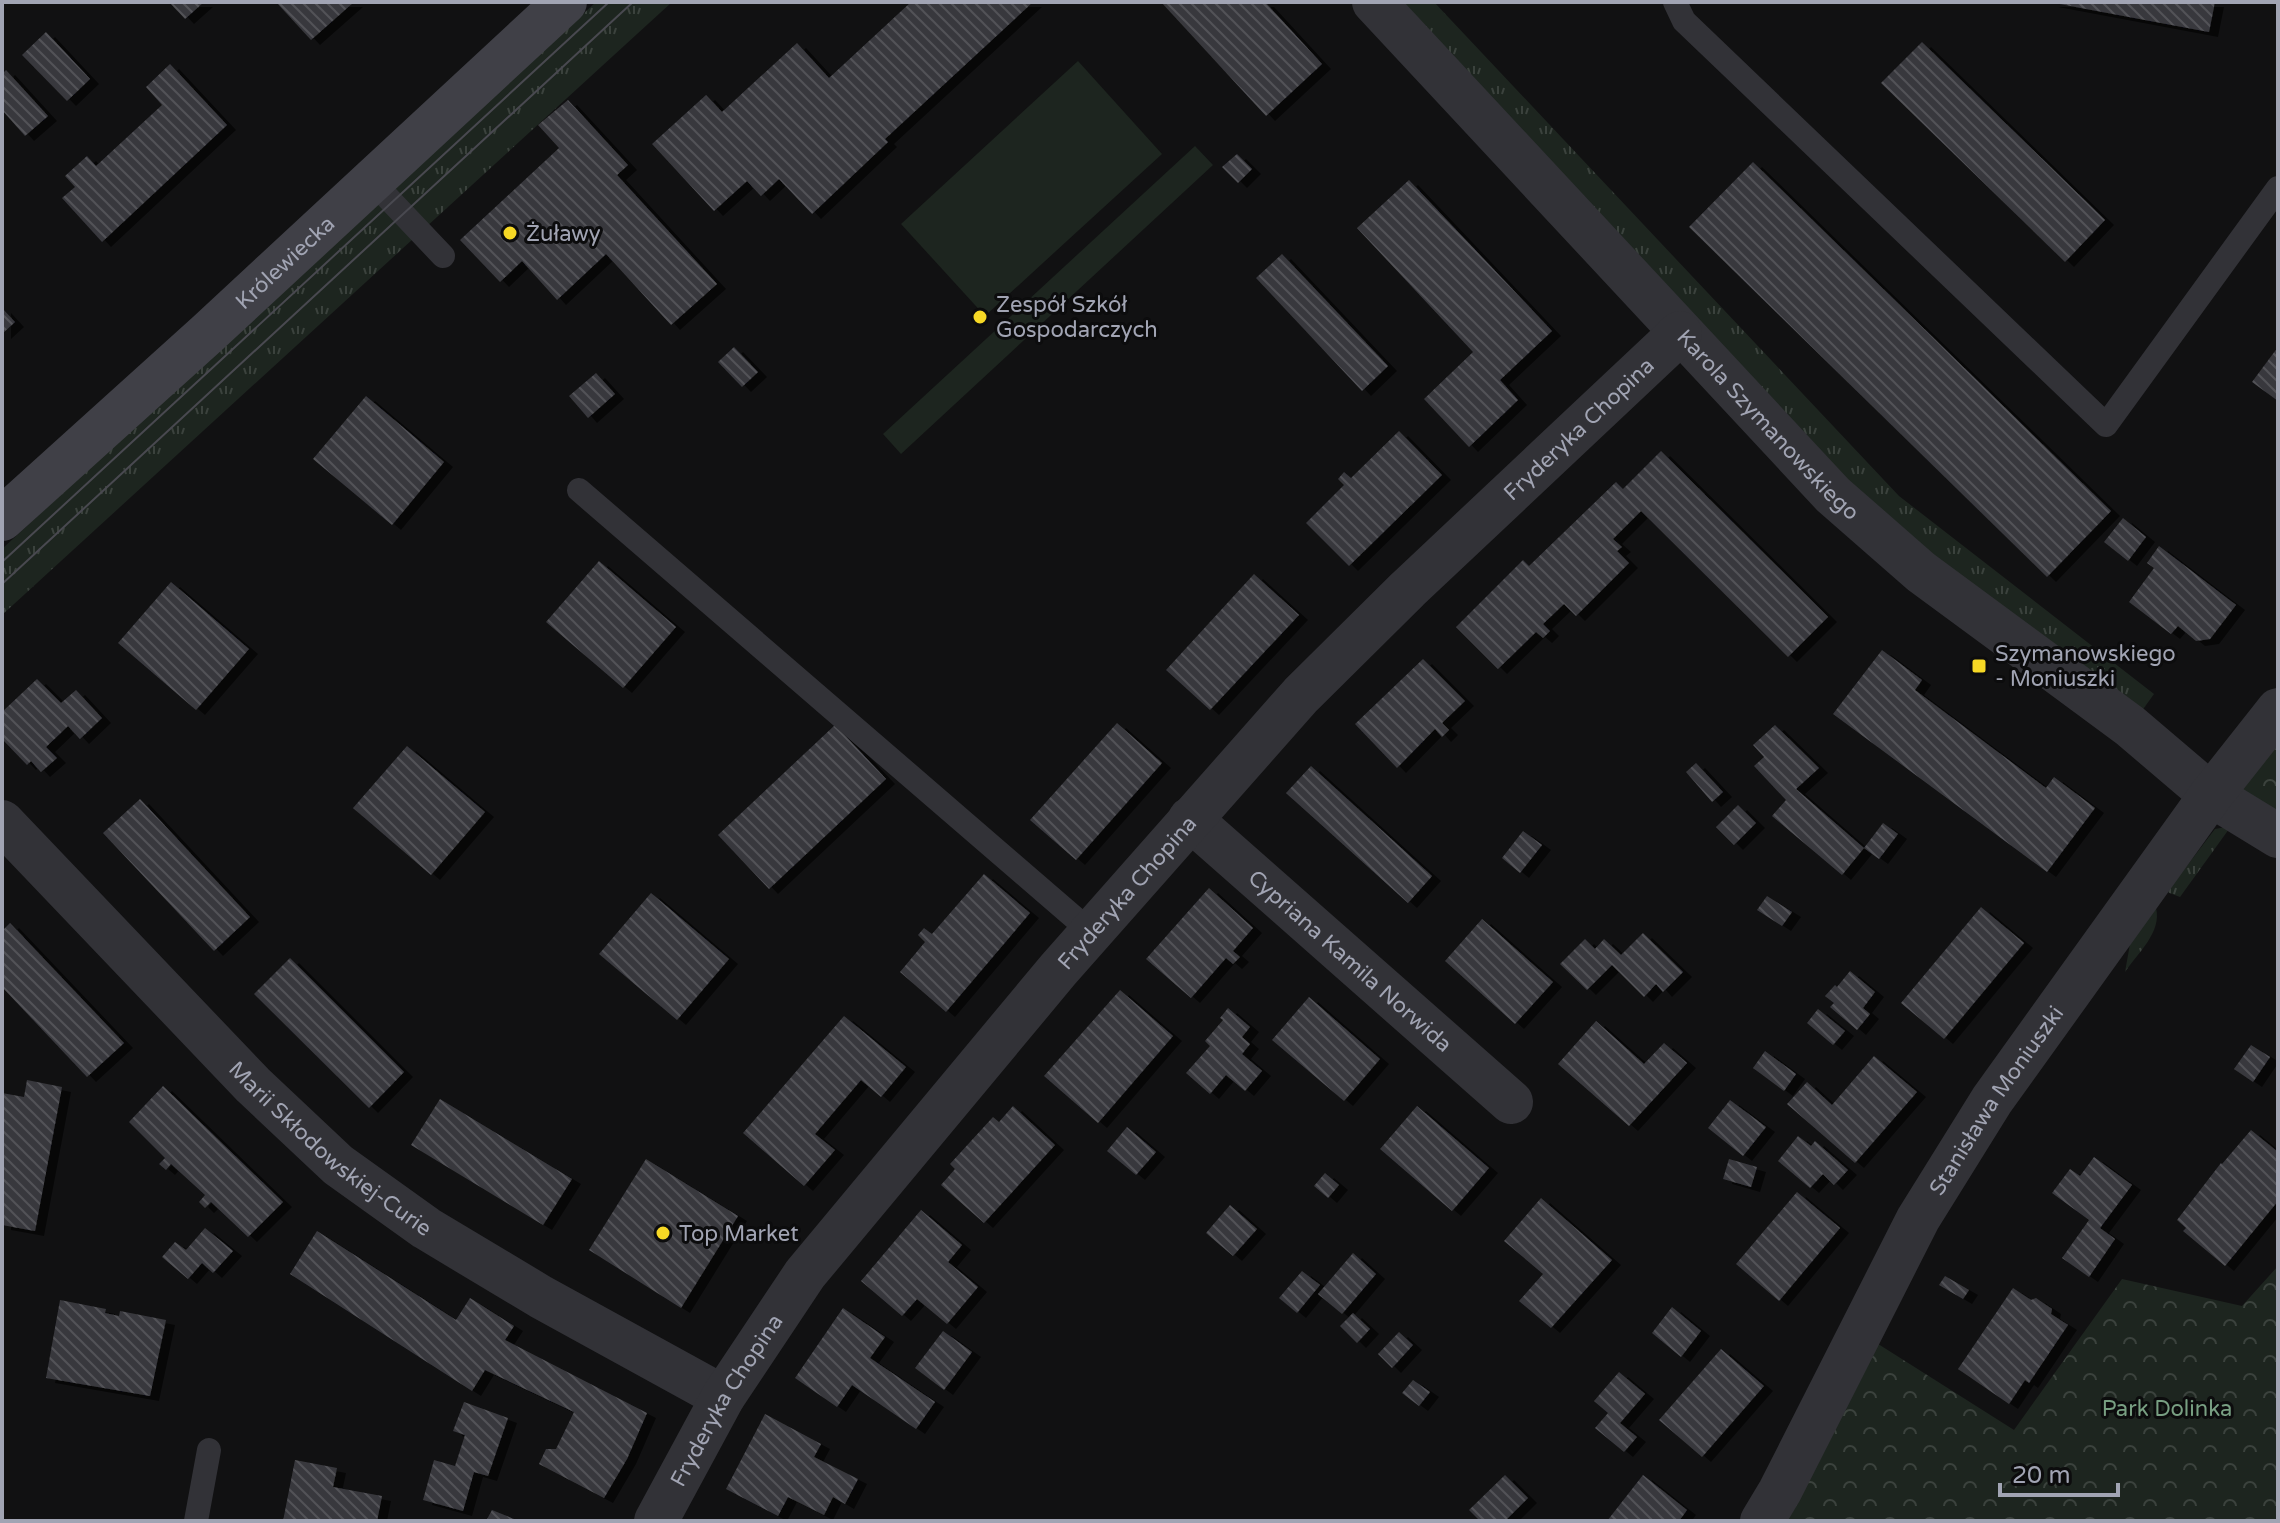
<svg xmlns="http://www.w3.org/2000/svg" width="2280" height="1523" font-family="'Varela Round',sans-serif">
<style>
.grass{fill:url(#grass-tufts)}
.park{fill:url(#park-crowns)}
.garden{fill:#1d251f}
.building{fill:url(#building-back-hatch);filter:url(#shadow)}
.lines{fill:none;stroke-linecap:round;stroke-linejoin:round}
.lane{stroke:#323237;stroke-width:24}
.street{stroke:#323237;stroke-width:44}
.secondary{stroke:#404047;stroke-width:44}
.tram{stroke:#494950;stroke-width:2}
.poi-dot{fill:#f6d825;stroke:#0c0c0d;stroke-width:3}
.labels{text-anchor:middle;stroke-width:6;stroke-linejoin:round;paint-order:stroke}
.poi-label{font-size:22px;fill:#a1a4b3;stroke:#0c0c0d;text-anchor:start}
.street-label{font-size:22px;fill:#a1a4b3;stroke:#0c0c0d}
.park-label{font-size:22px;fill:#789f82;stroke:#0c0c0d}
</style>
<defs>
<pattern id="grass-tufts" width="24" height="20" patternUnits="userSpaceOnUse" patternTransform="scale(2)"><rect width="24" height="20" fill="#1d251f"/><path d="M3 7l-1-3M5 7V3M7 7l1-3M15 17l-1-3M17 17v-4M19 17l1-3" fill="none" stroke="#3b423d"/></pattern>
<pattern id="park-crowns" width="20" height="18" patternUnits="userSpaceOnUse" patternTransform="scale(2)"><rect width="20" height="18" fill="#1d251f"/><path d="M2 6a3 3 0 1 1 6 0M12 15a3 3 0 1 1 6 0" fill="none" stroke="#3b423d"/></pattern>
<pattern id="building-back-hatch" width="6" height="6" patternUnits="userSpaceOnUse" patternTransform="scale(2)"><rect width="6" height="6" fill="#38383d"/><path d="M-1 5l2 2M0 0l6 6M5-1l2 2" fill="none" stroke="#525257"/></pattern>
<filter id="shadow"><feDropShadow dx="9" dy="5" stdDeviation="0" flood-color="#0009"/></filter>
</defs>
<rect width="100%" height="100%" fill="#111112"/>
<g class="grass">
<polygon points="596,2 672,2 2,615 2,549"/>
<polygon points="1399,2 1434,2 1899,496 2154,694 2141,712 1875,511"/>
<polygon points="2226,827 2229,829 2180,897 2167,892 2215,829"/>
<path d="M2156,908c6,24 -18,45 -31,64l5,-28z"/>
</g>
<g class="park">
<polygon points="2278,741 2278,856 2220,821"/>
<polygon points="2278,1266 2278,1521 1782,1521 1875,1342 2014,1430 2122,1279 2242,1306"/>
</g>
<g class="garden">
<polygon points="1078,61 1162,154 985,316 901,224"/>
<polygon points="1195,146 1213,165 901,454 883,434"/>
</g>
<g class="building">
<polygon points="169,2 204,2 185,19"/>
<polygon points="276,2 354,2 311,40"/>
<polygon points="911,2 1033,2 885,139 888,142 812,214 779,179 761,196 747,181 714,211 652,144 706,95 722,112 797,43 829,78"/>
<polygon points="1161,2 1265,2 1322,64 1266,116"/>
<polygon points="2049,2 2215,2 2209,32"/>
<polygon points="46,32 90,79 67,101 22,55"/>
<polygon points="1922,42 2105,220 2065,262 1881,83"/>
<polygon points="170,64 227,125 102,242 62,198 75,187 65,176 87,156 96,166 162,105 146,87"/>
<polygon points="6,70 48,116 25,136 2,110 2,74"/>
<polygon points="568,100 628,165 617,175 717,284 671,325 606,254 557,300 522,261 500,282 460,240 559,148 538,125"/>
<polygon points="1237,154 1252,169 1238,183 1222,167"/>
<polygon points="1753,162 2111,511 2047,577 1689,227"/>
<polygon points="1409,180 1552,331 1500,380 1518,400 1469,447 1424,399 1473,352 1357,228"/>
<polygon points="1282,254 1388,366 1362,391 1256,278"/>
<polygon points="2,308 15,322 2,334"/>
<polygon points="734,347 758,372 742,387 718,362"/>
<polygon points="2278,347 2278,401 2252,382"/>
<polygon points="596,373 615,394 588,418 569,396"/>
<polygon points="366,396 444,462 392,525 313,459"/>
<polygon points="1399,431 1442,475 1349,566 1306,523 1344,485 1338,479 1344,472 1351,478"/>
<polygon points="1661,451 1828,617 1788,657 1641,511 1613,539 1622,547 1617,551 1629,563 1576,616 1564,604 1543,624 1550,631 1543,638 1536,632 1498,669 1456,627 1523,560 1529,566 1616,482 1623,489"/>
<polygon points="2123,518 2146,537 2128,561 2104,542"/>
<polygon points="2159,546 2236,605 2210,639 2196,641 2178,626 2171,634 2129,602 2154,568 2147,563"/>
<polygon points="599,561 676,627 623,688 546,622"/>
<polygon points="1254,574 1299,615 1210,710 1166,670"/>
<polygon points="171,582 249,649 196,710 118,643"/>
<polygon points="1882,650 1922,680 1915,690 2046,788 2054,777 2095,808 2047,872 1833,714"/>
<polygon points="1423,659 1465,701 1442,723 1449,730 1442,737 1435,729 1397,768 1355,724"/>
<polygon points="37,679 61,703 76,690 102,718 80,739 68,726 46,747 57,758 41,772 31,761 27,765 2,739 2,712"/>
<polygon points="1117,723 1162,763 1076,860 1030,820"/>
<polygon points="835,725 886,779 769,889 718,835"/>
<polygon points="1775,725 1819,768 1796,789 1864,848 1842,875 1772,816 1786,800 1754,766 1764,757 1753,745"/>
<polygon points="407,746 485,812 431,875 353,808"/>
<polygon points="1696,763 1723,792 1712,802 1686,772"/>
<polygon points="1311,766 1432,876 1408,903 1286,793"/>
<polygon points="140,799 250,917 214,951 103,833"/>
<polygon points="1738,805 1756,823 1734,845 1716,827"/>
<polygon points="1883,823 1898,834 1879,859 1864,848"/>
<polygon points="1523,831 1542,845 1520,873 1502,858"/>
<polygon points="984,874 1030,913 946,1012 900,972 925,942 918,935 924,928 932,934"/>
<polygon points="1209,888 1253,928 1233,951 1240,957 1233,964 1226,958 1191,998 1146,959"/>
<polygon points="651,893 729,959 677,1020 599,954"/>
<polygon points="1767,896 1792,912 1782,926 1757,910"/>
<polygon points="1981,907 2024,943 1944,1039 1901,1003"/>
<polygon points="1482,919 1553,982 1515,1024 1445,961"/>
<polygon points="10,923 124,1043 87,1077 2,987 2,931"/>
<polygon points="1643,933 1683,972 1663,992 1656,984 1644,997 1612,965 1587,990 1560,964 1585,939 1595,949 1604,939 1621,955"/>
<polygon points="290,958 404,1072 369,1108 254,994"/>
<polygon points="1850,971 1875,992 1863,1008 1870,1014 1857,1030 1830,1007 1834,1003 1825,996 1835,985 1837,987"/>
<polygon points="1120,990 1173,1036 1098,1123 1044,1076"/>
<polygon points="1309,997 1380,1059 1344,1101 1272,1040"/>
<polygon points="1228,1008 1250,1027 1242,1037 1250,1044 1242,1054 1262,1071 1245,1091 1226,1075 1210,1094 1186,1073 1210,1046 1205,1041 1223,1020 1220,1018"/>
<polygon points="1818,1009 1845,1031 1833,1045 1807,1023"/>
<polygon points="844,1016 906,1067 881,1097 861,1080 815,1134 835,1150 804,1186 743,1133"/>
<polygon points="1596,1021 1644,1064 1664,1043 1687,1063 1629,1126 1558,1064"/>
<polygon points="2251,1045 2270,1057 2253,1082 2234,1069"/>
<polygon points="1765,1051 1796,1074 1784,1091 1753,1068"/>
<polygon points="1874,1056 1917,1092 1855,1163 1787,1104 1807,1082 1832,1105"/>
<polygon points="27,1080 62,1087 35,1231 2,1225 2,1093 24,1097"/>
<polygon points="163,1086 283,1202 248,1237 211,1202 205,1208 199,1202 205,1195 171,1164 166,1170 159,1164 165,1158 129,1122"/>
<polygon points="440,1099 572,1179 543,1225 411,1145"/>
<polygon points="1730,1100 1766,1127 1743,1156 1708,1128"/>
<polygon points="1013,1106 1055,1145 984,1223 941,1185 955,1169 950,1164 971,1141 993,1117 999,1122"/>
<polygon points="1417,1106 1489,1168 1452,1211 1380,1149"/>
<polygon points="1127,1127 1156,1152 1136,1175 1107,1151"/>
<polygon points="2251,1130 2278,1152 2278,1201 2225,1266 2183,1231 2186,1228 2177,1220 2221,1163 2222,1164"/>
<polygon points="1798,1136 1811,1146 1815,1141 1848,1170 1834,1185 1823,1174 1810,1188 1778,1161"/>
<polygon points="2094,1157 2132,1185 2100,1228 2115,1239 2089,1277 2062,1258 2089,1220 2052,1193 2070,1169 2080,1176"/>
<polygon points="646,1159 738,1216 681,1308 589,1250"/>
<polygon points="1729,1159 1757,1167 1751,1187 1723,1179"/>
<polygon points="1325,1173 1339,1185 1328,1198 1314,1186"/>
<polygon points="1797,1192 1840,1228 1779,1301 1736,1264"/>
<polygon points="1541,1198 1612,1260 1551,1328 1519,1301 1543,1274 1504,1241"/>
<polygon points="1230,1205 1257,1229 1233,1256 1206,1233"/>
<polygon points="921,1210 962,1245 948,1262 978,1287 947,1324 917,1299 902,1316 861,1281"/>
<polygon points="205,1228 233,1251 213,1273 202,1263 188,1279 162,1257 175,1242 186,1250"/>
<polygon points="317,1231 456,1320 470,1298 514,1326 505,1340 647,1413 627,1459 604,1498 539,1464 546,1449 556,1449 574,1412 485,1370 472,1391 290,1274"/>
<polygon points="1353,1253 1376,1274 1342,1314 1318,1294"/>
<polygon points="1302,1271 1320,1285 1297,1313 1279,1298"/>
<polygon points="1945,1276 1969,1290 1963,1299 1939,1285"/>
<polygon points="2013,1288 2031,1300 2036,1298 2052,1309 2051,1314 2068,1325 2029,1383 2025,1380 2009,1404 1958,1369"/>
<polygon points="60,1300 106,1309 105,1313 119,1316 120,1311 166,1320 150,1396 46,1378"/>
<polygon points="1672,1307 1701,1331 1681,1357 1652,1333"/>
<polygon points="843,1308 885,1337 870,1358 935,1402 916,1429 852,1385 837,1407 795,1378"/>
<polygon points="1353,1313 1370,1329 1357,1343 1340,1326"/>
<polygon points="943,1331 972,1352 944,1390 915,1368"/>
<polygon points="1399,1332 1413,1345 1392,1368 1378,1354"/>
<polygon points="1721,1349 1764,1386 1702,1457 1659,1420"/>
<polygon points="1619,1372 1645,1394 1620,1423 1637,1437 1624,1452 1595,1428 1608,1413 1594,1401"/>
<polygon points="1413,1380 1430,1392 1419,1406 1402,1393"/>
<polygon points="464,1402 508,1418 488,1476 474,1472 463,1511 423,1500 434,1460 455,1466 465,1435 453,1431"/>
<polygon points="765,1414 821,1444 814,1457 858,1479 845,1504 833,1497 824,1515 788,1497 778,1516 726,1489"/>
<polygon points="295,1460 337,1468 333,1487 382,1496 377,1521 283,1521"/>
<polygon points="1505,1475 1528,1498 1505,1521 1480,1521 1469,1510"/>
<polygon points="1643,1475 1687,1510 1679,1521 1607,1521"/>
<polygon points="492,1510 519,1521 486,1521"/>
</g>
<g class="lines">
<g class="lane">
<polyline points="1675,2 1684,21 2106,425 2278,188"/>
<polyline points="372,181 443,256"/>
<polyline points="579,490 1091,932"/>
<polyline points="196,1521 209,1450"/>
</g>
<g class="street">
<path id="s1" d="M1374,2l459,493 88,77 209,154 81,69 67,41"/>
<path id="s2" d="M1190,819l321,283"/>
<path id="s3" d="M2,822l251,263 85,80 88,63 115,69 182,100"/>
<path id="s4" d="M656,1521l67,-124 82,-123 253,-304 243,-275 107,-106 272,-256"/>
<path id="s5" d="M1762,1521l18,-30 138,-272 74,-119 219,-305 67,-85"/>
</g>
<path class="secondary" id="s6" d="M2,519l206,-186 357,-331"/>
<g class="tram">
<polyline points="2,562 609,2"/>
<polyline points="2,584 633,2"/>
</g>
</g>
<g class="poi-dot">
<circle cx="510" cy="233" r="8"/>
<circle cx="980" cy="317" r="8"/>
<rect x="1971" y="658" width="16" height="16" rx="4"/>
<circle cx="663" cy="1233" r="8"/>
</g>
<g class="labels">
<g class="poi-label">
<text x="526" y="241">Żuławy</text>
<text x="996" y="312">Zespół Szkół<tspan x="996" dy="25">Gospodarczych</tspan></text>
<text x="1995" y="661">Szymanowskiego<tspan x="1995" dy="25">- Moniuszki</tspan></text>
<text x="679" y="1241">Top Market</text>
</g>
<g class="street-label">
<text dy="8" stroke="none"><textPath href="#s6" startOffset="382">Królewiecka</textPath></text>
<text dy="8" stroke="none"><textPath href="#s1" startOffset="578">Karola Szymanowskiego</textPath></text>
<text dy="8" stroke="none"><textPath href="#s4" startOffset="1436">Fryderyka Chopina</textPath></text>
<text dy="8" stroke="none"><textPath href="#s4" startOffset="788">Fryderyka Chopina</textPath></text>
<text dy="8" stroke="none"><textPath href="#s2" startOffset="214">Cypriana Kamila Norwida</textPath></text>
<text dy="8" stroke="none"><textPath href="#s5" startOffset="482">Stanisława Moniuszki</textPath></text>
<text dy="8" stroke="none"><textPath href="#s3" startOffset="464">Marii Skłodowskiej-Curie</textPath></text>
<text dy="8" stroke="none"><textPath href="#s4" startOffset="140">Fryderyka Chopina</textPath></text>
</g>
<g class="park-label">
<text x="2167" y="1416">Park Dolinka</text>
</g>
</g>
<rect width="2280" height="1523" fill="none" stroke="#a1a4b3" stroke-width="8"/>
<path d="M2000 1483v12h118v-12" fill="none" stroke="#a1a4b3" stroke-width="4"/>
<text x="2012" y="1483" font-size="24" fill="#a1a4b3" stroke="#0c0c0d" stroke-width="6" paint-order="stroke">20 m</text>
</svg>
